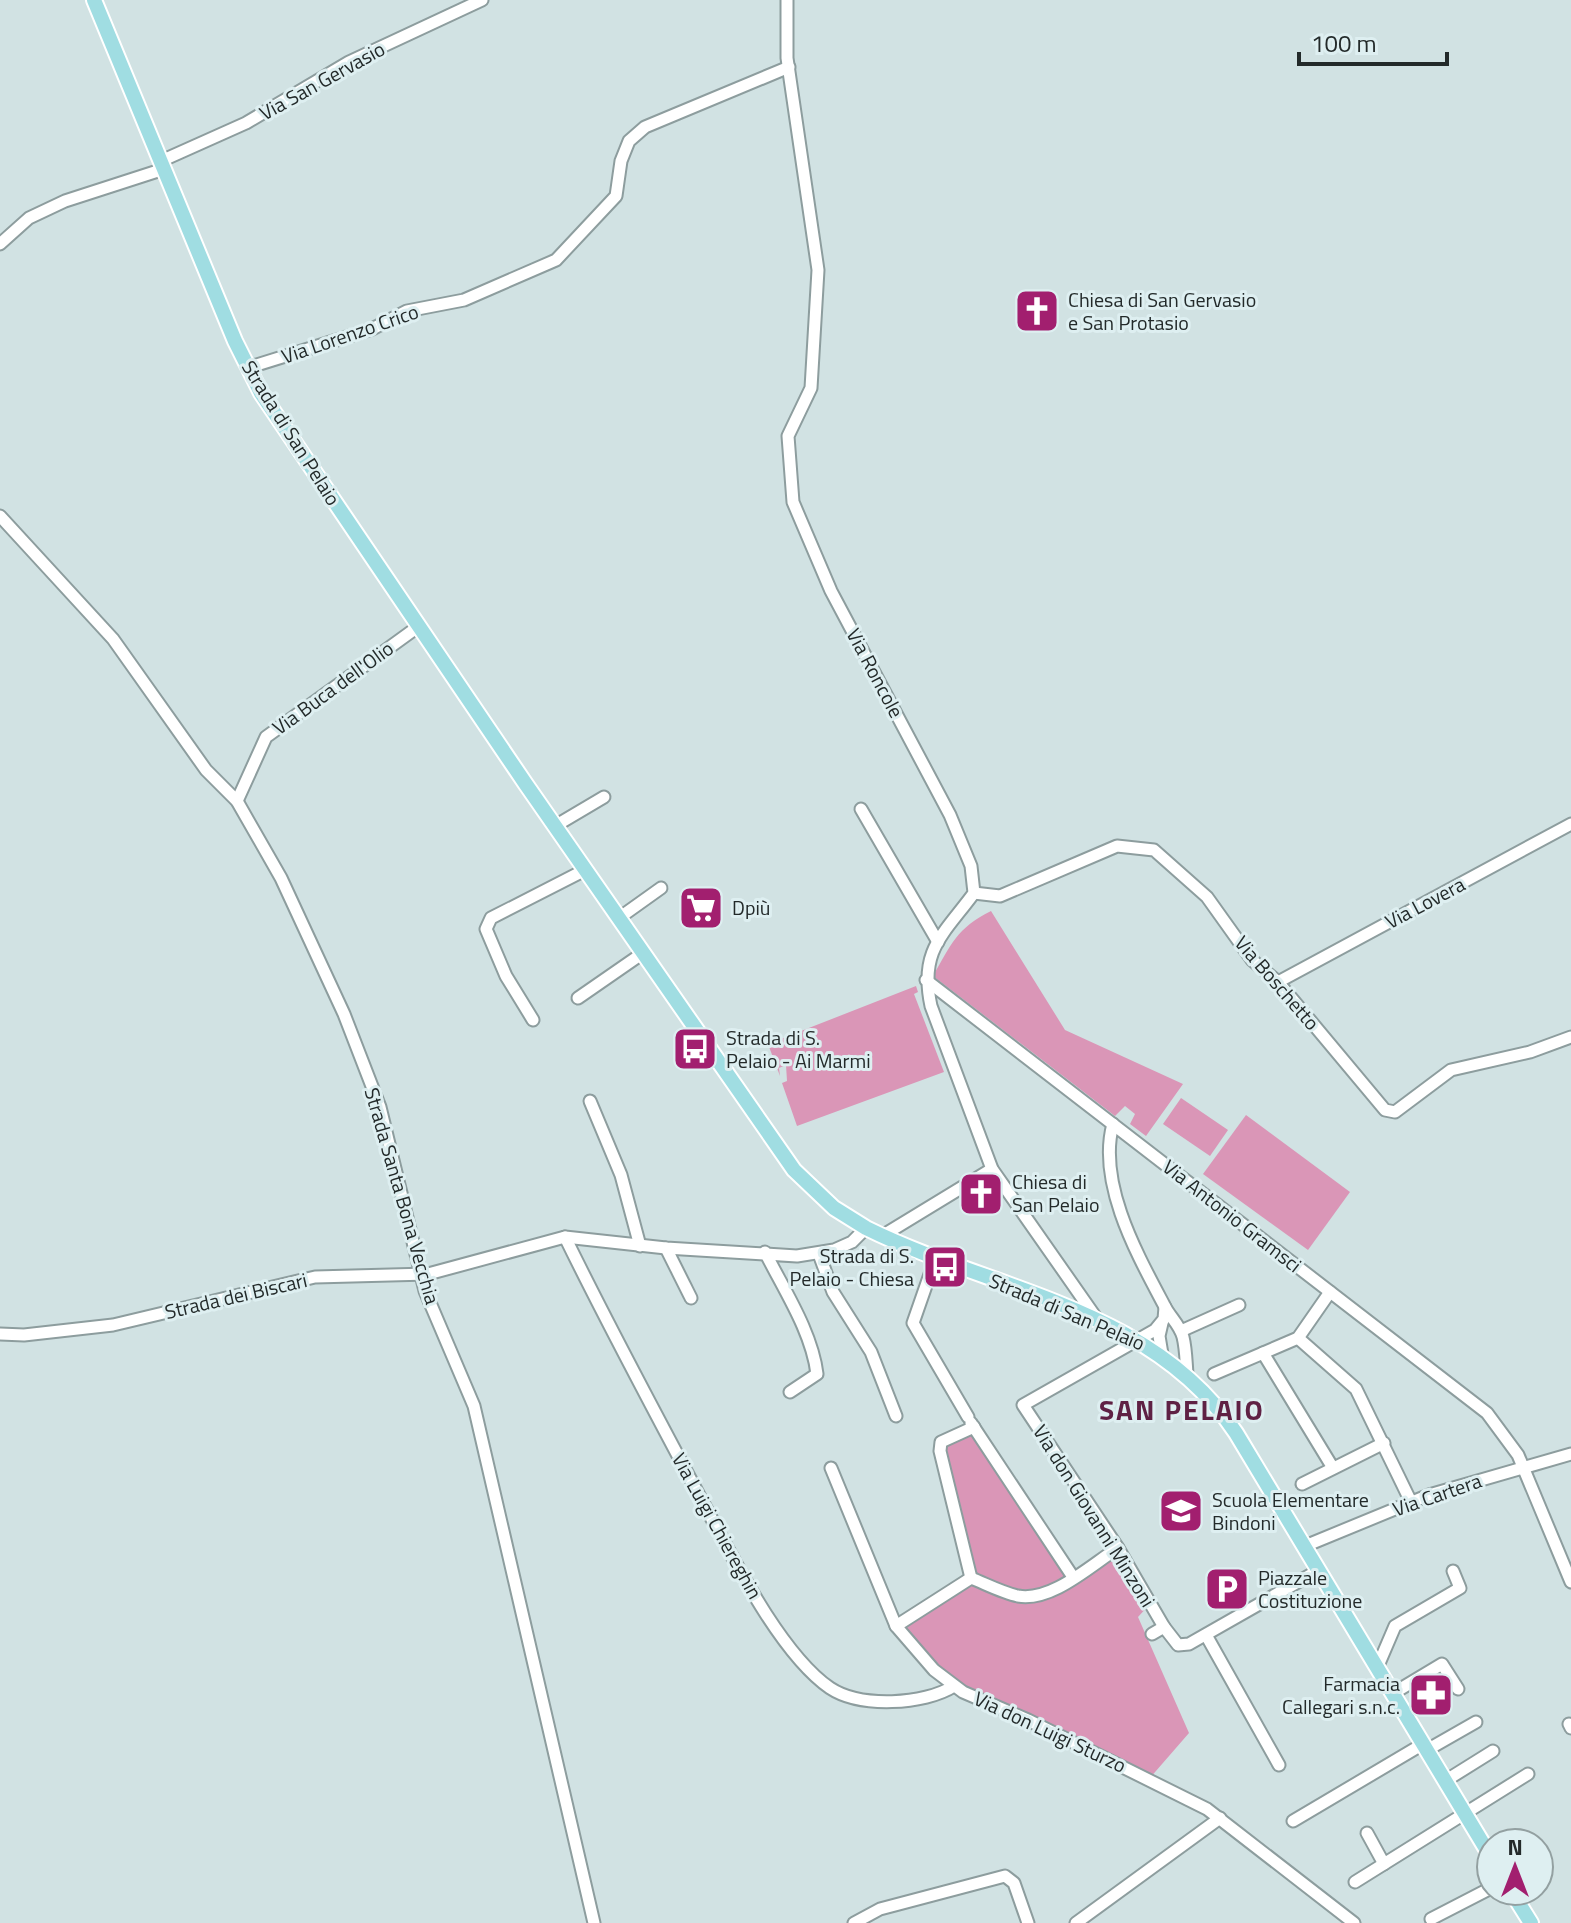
<svg xmlns="http://www.w3.org/2000/svg" width="1571" height="1923" font-family="'Titillium Web',sans-serif">
<style>
.green{fill:#da96b7}
.lines{fill:none;stroke-linecap:round;stroke-linejoin:round}
.minor-casing{stroke:#8d9d9e;stroke-width:15}
.major-casing{stroke:#fff;stroke-width:18}
.minor{stroke:#fff;stroke-width:11}
.major{stroke:#a0dde2;stroke-width:14}
.labels{text-anchor:middle;stroke-width:6;stroke-linejoin:round;paint-order:stroke}
.street-label{font-size:20px;fill:#232a2a;stroke:#deeff1}
.poi-label{font-size:20px;fill:#232a2a;stroke:#deeff1;text-anchor:start}
.district-label{font-size:28px;font-weight:bold;letter-spacing:2px;fill:#5f2144;stroke:#deeff1}
</style>
<rect width="100%" height="100%" fill="#d1e2e3"/>
<g class="green">
<path d="M991,911l74,119 118,54 -37,52 -16,-12 5,-10 -10,-8 -10,10 -182,-140c19,-33 23,-47 58,-65z"/>
<polygon points="916,986 918,992 914,994 944,1072 797,1126 782,1083 787,1081 786,1065 779,1068 780,1076 768,1044"/>
<polygon points="1181,1098 1228,1130 1210,1156 1163,1124"/>
<polygon points="1246,1115 1350,1192 1308,1250 1203,1174"/>
<polygon points="974,1427 1072,1575 1118,1548 1150,1604 1138,1617 1189,1733 1149,1779 963,1692 896,1626 971,1578 941,1442"/>
</g>
<g class="lines">
<g class="minor-casing">
<g id="minor">
<path d="M787,0v58l31,212 -7,118 -23,48 5,66 38,89 119,224 21,51 3,27c-31,42 -55,57 -43,113l61,163 107,153"/>
<polyline points="161,161 246,123 349,62 482,0"/>
<polyline points="0,244 29,218 65,201 164,169"/>
<polyline points="247,368 372,329 407,311 464,300 556,260 616,196 621,161 629,141 645,127 789,67"/>
<polyline points="0,516 113,639 206,770 237,801 281,878 344,1014 380,1107 425,1291 474,1406 594,1923"/>
<polyline points="237,801 266,737 419,626"/>
<polyline points="861,809 938,942"/>
<polyline points="555,826 604,797"/>
<polyline points="974,893 1000,896 1117,846 1154,850 1207,897 1252,960 1278,982 1385,1110 1395,1112 1451,1070 1530,1052 1571,1037"/>
<polyline points="619,918 661,888"/>
<polyline points="926,980 1487,1413 1518,1455 1571,1582"/>
<polyline points="1278,982 1571,824"/>
<polyline points="578,998 643,953"/>
<polyline points="533,1020 506,976 486,929 491,918 585,870"/>
<polyline points="590,1101 621,1175 640,1246"/>
<path d="M1113,1124c-16,59 24,130 51,181 5,11 16,20 19,32 3,12 3,25 4,37"/>
<polyline points="882,1236 992,1169"/>
<path d="M565,1237c43,88 89,174 135,260 30,55 79,156 130,191 30,20 94,17 124,-2"/>
<polyline points="666,1248 691,1298"/>
<path d="M765,1252c19,38 47,80 52,122l-27,18"/>
<polyline points="819,1254 833,1292 871,1352 896,1416"/>
<polyline points="936,1257 913,1323 968,1417"/>
<polyline points="1181,1331 1239,1305"/>
<polyline points="0,1334 24,1335 113,1325 315,1277 428,1274 565,1237 666,1248 797,1256 834,1250 852,1242 866,1228"/>
<polyline points="1298,1338 1356,1389 1411,1502"/>
<polyline points="1263,1353 1333,1468"/>
<polyline points="1162,1354 1159,1336 1162,1323"/>
<polyline points="1214,1374 1298,1338 1330,1292"/>
<polyline points="971,1423 1073,1577"/>
<polyline points="831,1468 896,1626 934,1670 963,1692 1028,1720 1207,1809 1354,1923"/>
<polyline points="1302,1484 1384,1443"/>
<polyline points="1305,1546 1429,1495 1571,1454"/>
<polyline points="971,1578 940,1451 941,1442 974,1427"/>
<path d="M896,1626l75,-48c15,6 32,15 47,18 34,6 73,-31 100,-48"/>
<polyline points="1164,1627 1118,1548 1023,1405 1155,1330 1164,1319 1165,1307"/>
<polyline points="1152,1634 1164,1627 1178,1645 1189,1644 1319,1570"/>
<polyline points="1206,1635 1279,1765"/>
<polyline points="1377,1668 1395,1626 1460,1588 1453,1571"/>
<polyline points="1392,1694 1442,1664 1458,1689"/>
<polyline points="1569,1724 1571,1728"/>
<polyline points="1427,1750 1476,1722"/>
<polyline points="1445,1781 1493,1751"/>
<polyline points="1293,1821 1423,1744"/>
<polyline points="1367,1833 1384,1864"/>
<polyline points="1355,1882 1528,1774"/>
<polyline points="1431,1919 1491,1888"/>
<polyline points="854,1923 880,1909 1005,1876 1014,1883 1028,1923"/>
<polyline points="1076,1923 1220,1818"/>
</g>
</g>
<g class="major-casing">
<g id="major">
<path d="M94,0l141,341 26,52 264,390 269,387 40,38 32,20c127,63 287,79 370,205l255,424"/>
<polyline points="1511,1891 1531,1923"/>
</g>
</g>
<use href="#minor" class="minor"/>
<use href="#major" class="major"/>
</g>
<defs>
<g id="church-square" transform="scale(2.3)"><rect x="-9" y="-9" width="18" height="18" rx="4" fill="#a21f6f" stroke="#deeff1"/><path d="M-1.2-6h2.4v3.5h3.3v2.4h-3.3V6h-2.4V-.1h-3.3v-2.4h3.3Z" fill="#fff"/></g>
<g id="supermarket-square" transform="scale(2.3)"><rect x="-9" y="-9" width="18" height="18" rx="4" fill="#a21f6f" stroke="#deeff1"/><path d="M-6-5.5h2.5l.6 2H6L4.5 2H-2.5L-4.4-4H-6ZM-1.5 3.2a1.3 1.3 0 1 0 .1 0ZM3 3.2a1.3 1.3 0 1 0 .1 0Z" fill="#fff"/></g>
<g id="bus-square" transform="scale(2.3)"><rect x="-9" y="-9" width="18" height="18" rx="4" fill="#a21f6f" stroke="#deeff1"/><path d="M-5-6H5V4H4V6H2V4H-2V6H-4V4H-5ZM-3.5-4V0h7V-4ZM-3.5 1.2v1.5H-2V1.2ZM2 1.2v1.5H3.5V1.2Z" fill="#fff"/></g>
<g id="school-square" transform="scale(2.3)"><rect x="-9" y="-9" width="18" height="18" rx="4" fill="#a21f6f" stroke="#deeff1"/><path d="M0-5L7-2L0 1L-7-2ZM-4 1L0 2.5L4 1V4Q0 6-4 4Z" fill="#fff"/></g>
<g id="parking-square" transform="scale(2.3)"><rect x="-9" y="-9" width="18" height="18" rx="4" fill="#a21f6f" stroke="#deeff1"/><path d="M-3.5-5.5H1a3.5 3.5 0 0 1 0 7H-1V5.5H-3.5ZM-1-3.4V-.6H.8a1.4 1.4 0 0 0 0-2.8Z" fill="#fff"/></g>
<g id="pharmacy-square" transform="scale(2.3)"><rect x="-9" y="-9" width="18" height="18" rx="4" fill="#a21f6f" stroke="#deeff1"/><path d="M-2-6h4v4h4v4h-4v4h-4v-4h-4v-4h4Z" fill="#fff"/></g>
</defs>
<g fill-rule="evenodd">
<use href="#church-square" x="1037" y="311"/>
<use href="#supermarket-square" x="701" y="908"/>
<use href="#bus-square" x="695" y="1049"/>
<use href="#church-square" x="981" y="1194"/>
<use href="#bus-square" x="945" y="1267"/>
<use href="#school-square" x="1181" y="1511"/>
<use href="#parking-square" x="1227" y="1589"/>
<use href="#pharmacy-square" x="1431" y="1695"/>
</g>
<g class="labels">
<g class="street-label">
<text transform="translate(322 81) rotate(-29)" y="7">Via San Gervasio</text>
<text transform="translate(350 334) rotate(-19)" y="7">Via Lorenzo Crico</text>
<text transform="translate(291 433) rotate(58)" y="7">Strada di San Pelaio</text>
<text transform="translate(875 673) rotate(62)" y="7">Via Roncole</text>
<text transform="translate(333 688) rotate(-36)" y="7">Via Buca dell'Olio</text>
<text transform="translate(1425 903) rotate(-28)" y="7">Via Lovera</text>
<text transform="translate(1277 983) rotate(49)" y="7">Via Boschetto</text>
<text transform="translate(402 1196) rotate(74)" y="7">Strada Santa Bona Vecchia</text>
<text transform="translate(1232 1216) rotate(38)" y="7">Via Antonio Gramsci</text>
<text transform="translate(236 1296) rotate(-13)" y="7">Strada dei Biscari</text>
<text transform="translate(1067 1312) rotate(23)" y="7">Strada di San Pelaio</text>
<text transform="translate(1437 1495) rotate(-19)" y="7">Via Cartera</text>
<text transform="translate(1094 1516) rotate(58)" y="7">Via don Giovanni Minzoni</text>
<text transform="translate(717 1526) rotate(61)" y="7">Via Luigi Chiereghin</text>
<text transform="translate(1050 1732) rotate(25)" y="7">Via don Luigi Sturzo</text>
</g>
<g class="poi-label">
<text x="1068" y="307">Chiesa di San Gervasio<tspan x="1068" dy="23">e San Protasio</tspan></text>
<text x="732" y="915">Dpiù</text>
<text x="726" y="1045">Strada di S.<tspan x="726" dy="23">Pelaio - Ai Marmi</tspan></text>
<text x="1012" y="1189">Chiesa di<tspan x="1012" dy="23">San Pelaio</tspan></text>
<text x="914" y="1263" text-anchor="end">Strada di S.<tspan x="914" dy="23">Pelaio - Chiesa</tspan></text>
<text x="1212" y="1507">Scuola Elementare<tspan x="1212" dy="23">Bindoni</tspan></text>
<text x="1258" y="1585">Piazzale<tspan x="1258" dy="23">Costituzione</tspan></text>
<text x="1400" y="1691" text-anchor="end">Farmacia<tspan x="1400" dy="23">Callegari s.n.c.</tspan></text>
</g>
<g class="district-label">
<text x="1182" y="1420">SAN PELAIO</text>
</g>
</g>
<g transform="translate(1515 1867)"><circle r="38" fill="#deeff1" stroke="#93a0a1" stroke-width="2"/>
<path d="M0-6L14 30L0 20L-14 30Z" fill="#a21f6f"/>
<text y="-12" font-size="22" font-weight="bold" text-anchor="middle" fill="#232a2a">N</text>
</g>
<path d="M1299 52v12h148v-12" fill="none" stroke="#232a2a" stroke-width="4"/>
<text x="1311" y="52" font-size="24" fill="#232a2a" stroke="#deeff1" stroke-width="6" paint-order="stroke">100 m</text>
</svg>
